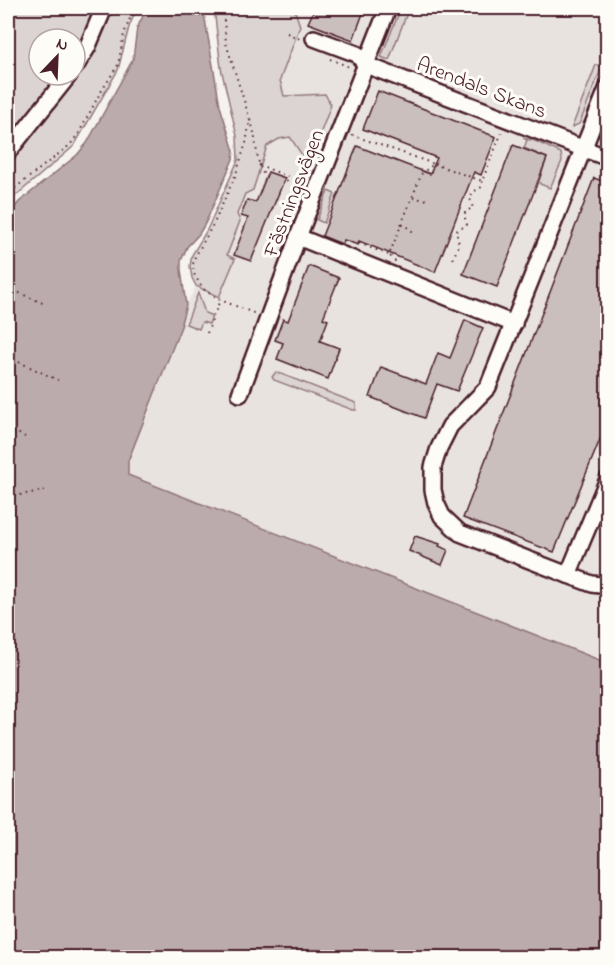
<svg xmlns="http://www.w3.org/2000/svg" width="615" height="965" font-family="'Indie Flower',sans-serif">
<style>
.built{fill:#e9e3e0}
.green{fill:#dcd4d2;stroke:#937a7e;stroke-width:1.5;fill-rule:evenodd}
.water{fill:#bbabac;stroke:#8e7378;stroke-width:1.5}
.building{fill:#cbbfbe;stroke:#4a1f2b;stroke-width:1.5}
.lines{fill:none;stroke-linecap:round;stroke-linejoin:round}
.minor-casing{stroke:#4a1f2b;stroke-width:20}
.path{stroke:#4a1f2b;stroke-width:2;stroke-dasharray:1.5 4.5;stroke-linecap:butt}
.minor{stroke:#fdfcf7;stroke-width:15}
.labels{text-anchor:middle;stroke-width:6;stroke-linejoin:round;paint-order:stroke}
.street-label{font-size:21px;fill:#4a1f2b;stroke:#fdfcf7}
</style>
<rect width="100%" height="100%" fill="#f6f3ef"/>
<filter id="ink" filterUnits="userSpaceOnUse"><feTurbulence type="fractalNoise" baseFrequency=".0167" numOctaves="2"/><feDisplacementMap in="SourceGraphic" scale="12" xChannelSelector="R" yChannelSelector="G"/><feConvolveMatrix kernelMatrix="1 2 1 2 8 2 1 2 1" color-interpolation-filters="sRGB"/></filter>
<g filter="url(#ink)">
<polygon class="built" points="294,8 607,8 607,663 128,475 128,461 182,324 180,323 186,305 196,286 218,297 235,259 226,255 240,222 237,214 245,194 253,190 267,146 279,139 290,137 302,155 324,94 284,96 280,80 300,26"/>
<g class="green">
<path d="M8,8h129l-8,19 -11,43 -44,76 -62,53 -4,8zM39,39h36v36h-36z"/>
<polygon points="214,8 294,8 300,26 280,80 284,96 325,94 331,105 313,153 302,155 290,137 279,139 267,146 253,190 245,194 237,214 240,221 227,255 235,259 219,297 196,286 192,278 190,266 192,255 207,230 238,160 237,136 221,68"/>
<polygon points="401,8 409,8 389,60 381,57"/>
<polygon points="596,65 600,65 602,67 581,120 579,124 572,127"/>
<polygon points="523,138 535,141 561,153 562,161 550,188 540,184 539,181 547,158 524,148 527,140"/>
<polygon points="328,191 335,194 324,223 317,220"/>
<polygon points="198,293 205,313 212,316 209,324 202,322 199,329 186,324"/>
<polygon points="276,372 356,403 356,410 353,410 274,380 272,377"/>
</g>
<polygon class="water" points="147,8 203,8 220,106 234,151 233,159 206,222 199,234 187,247 181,261 181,270 186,305 181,323 182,324 128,461 128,475 607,663 607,957 8,957 8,216 19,202 77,155 87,143 133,59 137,28"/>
<g class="building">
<polygon points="311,8 365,8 353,40 308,23 313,12"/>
<polygon points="378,91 496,137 481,175 474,172 435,272 359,241 358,245 344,240 342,244 322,236 357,146 430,174 437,158 363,129"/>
<polygon points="513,145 547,158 497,287 463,274"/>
<polygon points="268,172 285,178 251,261 234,255 248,218 241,216 247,200 255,202 257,200"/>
<polygon points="594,178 608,183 608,420 554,552 463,518"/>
<polygon points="309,266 339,278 323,318 328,320 320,341 339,348 328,379 277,359 283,343 275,340 283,319 288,321"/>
<polygon points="465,320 483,328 457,391 437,384 424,418 370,397 381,367 426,384 438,353 450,358"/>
<polygon points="415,536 440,544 439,546 448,550 442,565 409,551"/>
</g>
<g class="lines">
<g class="minor-casing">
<g id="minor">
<polyline points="314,38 357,54 366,65 608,158"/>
<polyline points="75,67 87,48 104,8"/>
<polyline points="608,87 488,387 450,426 439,448 433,467 433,490 436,503 442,516 460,533 568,575 592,584 608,586"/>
<polyline points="8,152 69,75"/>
<polyline points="298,237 514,324"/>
<polyline points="240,394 298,237 388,8"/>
<polyline points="568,575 608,479"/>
</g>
</g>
<g class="path">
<polyline points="223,8 226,43 250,120 246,143 236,174 215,221 195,257 193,264 194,274 203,289 218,299 256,314"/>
<polyline points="287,33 302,40"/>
<polyline points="330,59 352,68"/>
<path d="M250,120c8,18 4,38 14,55"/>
<polyline points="352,135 434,164 422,173 389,255 397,263"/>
<polyline points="434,164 482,181 502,132"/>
<polyline points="259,165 289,177 287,182"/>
<polyline points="8,198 14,189 70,145 79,133 99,95 118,65 124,34 134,8"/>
<polyline points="413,198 428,200"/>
<polyline points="402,223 416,234"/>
<polyline points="359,243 389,255"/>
<polyline points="453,259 459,244 456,231 467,225 464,215 466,211 473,208 470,198 473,192 482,187 482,181"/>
<polyline points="8,288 45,304"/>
<polyline points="207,333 220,300"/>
<polyline points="8,357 58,380"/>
<polyline points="8,428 25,437"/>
<polyline points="8,497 48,490"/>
</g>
<use href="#minor" class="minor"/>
</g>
</g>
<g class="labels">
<g class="street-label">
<text transform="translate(482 87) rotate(21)" y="7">Arendals Skans</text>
<text transform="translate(293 193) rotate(-69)" y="7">Fästningsvägen</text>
</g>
</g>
<rect width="615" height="965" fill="none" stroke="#fdfcf7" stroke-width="30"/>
<rect x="15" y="15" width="585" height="935" fill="none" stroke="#4a1f2b" stroke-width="2" filter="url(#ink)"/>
<g transform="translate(57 57) rotate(23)"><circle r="28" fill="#fdfcf7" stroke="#b5a4a5" stroke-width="1.5"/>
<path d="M0-4.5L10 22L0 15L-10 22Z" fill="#4a1f2b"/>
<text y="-9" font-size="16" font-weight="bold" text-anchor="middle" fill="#4a1f2b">N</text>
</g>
</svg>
